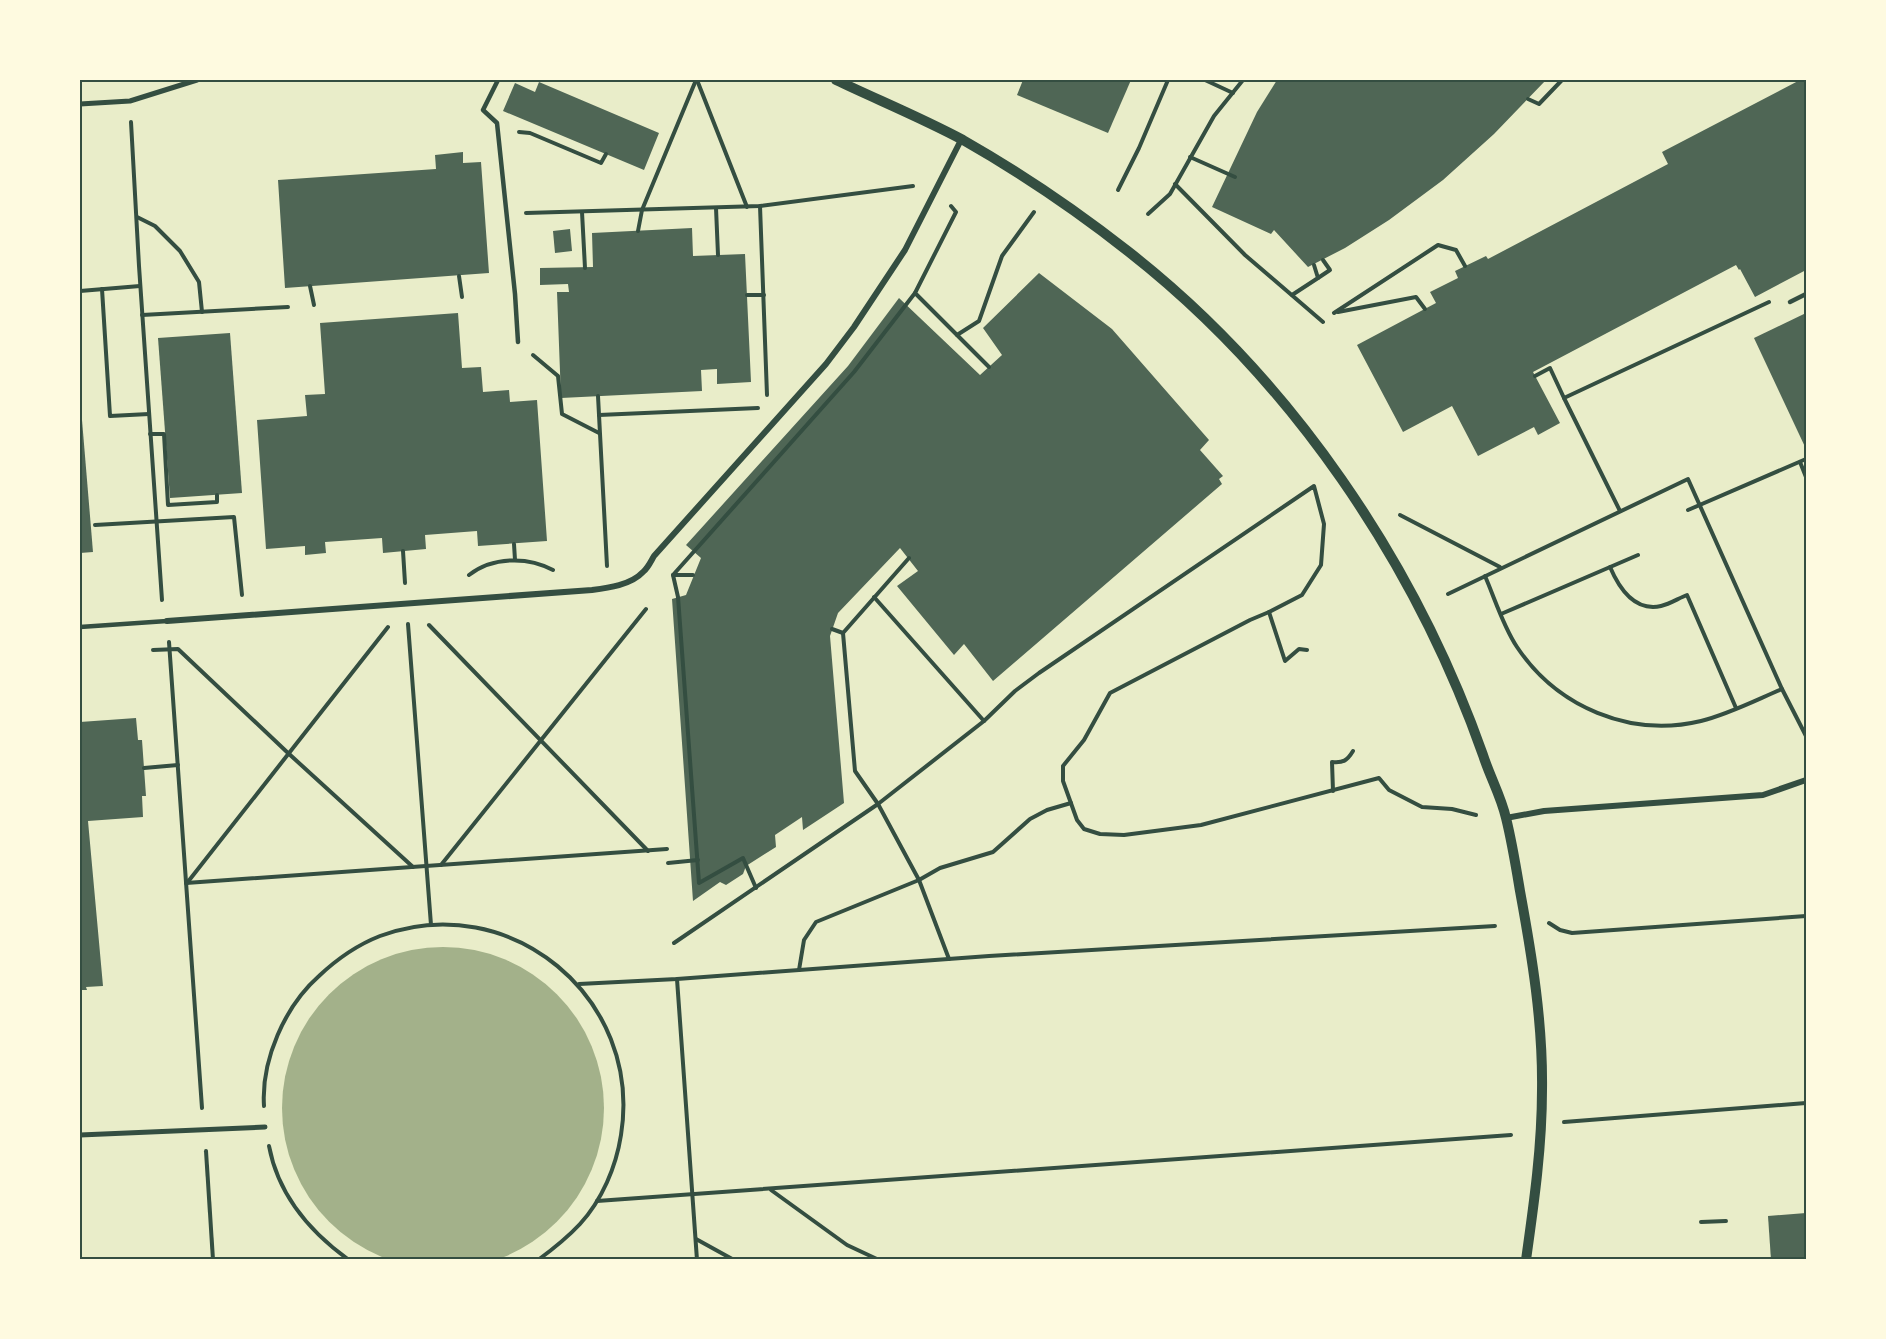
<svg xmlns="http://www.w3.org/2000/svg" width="1886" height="1339" font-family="'Exo 2',sans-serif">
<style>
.water{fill:#a3b18a}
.building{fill:#4f6655}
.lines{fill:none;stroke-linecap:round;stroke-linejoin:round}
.path{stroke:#344e41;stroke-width:4}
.service{stroke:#344e41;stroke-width:4.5}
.pedestrian{stroke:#344e41;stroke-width:5}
.minor{stroke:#344e41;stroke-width:6}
.tertiary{stroke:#344e41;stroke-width:10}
.neatline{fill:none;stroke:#344e41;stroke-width:2}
</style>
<rect width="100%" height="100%" fill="#e9edc9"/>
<circle class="water" cx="443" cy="1108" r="161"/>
<g class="building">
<polygon points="1023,80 1131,80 1108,133 1017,95"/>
<polygon points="1277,80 1546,80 1494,134 1443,180 1389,220 1345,248 1308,267 1274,230 1271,234 1212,207 1257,112"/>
<polygon points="1800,80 1803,80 1806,86 1806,270 1755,297 1740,269 1739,270 1736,265 1533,372 1560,423 1538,435 1534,427 1478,456 1452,406 1403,432 1357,345 1436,303 1430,292 1458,278 1455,271 1486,256 1488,259 1668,164 1662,152"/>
<polygon points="539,82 659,133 644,170 503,111 515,83 535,92"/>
<polygon points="463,152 463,163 481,162 489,273 285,288 278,180 436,169 435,155"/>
<polygon points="692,228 693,256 745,254 751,382 717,384 717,369 701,370 702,391 561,398 557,292 569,292 568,284 540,285 540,268 593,267 592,233"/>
<polygon points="570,229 572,251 555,253 553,231"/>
<polygon points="1039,273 1112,329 1209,440 1200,450 1223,476 1219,479 1222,484 993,681 964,644 954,655 897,586 918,571 900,548 838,613 830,636 844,803 803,830 802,817 775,835 776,847 746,866 743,874 726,885 720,882 693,901 672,599 686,595 701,558 686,545 848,366 899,298 980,375 1002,355 983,328"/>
<polygon points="458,313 462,368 481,367 483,392 509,390 510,402 537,400 547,541 478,546 477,531 425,535 426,549 383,553 382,538 325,542 326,553 305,555 305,546 266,549 257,420 307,416 305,395 325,394 320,323"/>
<polygon points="1806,313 1806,449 1754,338"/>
<polygon points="230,333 242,493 170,498 158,338"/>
<polygon points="80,408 81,408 93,552 80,553"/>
<polygon points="136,718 138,740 142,740 146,796 142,796 143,817 88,821 103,986 86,987 87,990 80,990 80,722"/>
<polygon points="1806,1213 1806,1260 1771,1260 1768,1216"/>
</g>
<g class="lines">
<g class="path">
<polyline points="697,80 747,207"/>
<polyline points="1205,80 1233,93"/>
<polyline points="1284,80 1285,80"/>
<polyline points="1528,99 1539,104 1562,80"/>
<polyline points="131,122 139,266 162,600"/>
<polyline points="519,132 530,133 601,163 606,154"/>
<polyline points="1190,157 1235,177"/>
<polyline points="1175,184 1245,255 1323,322"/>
<polyline points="1118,190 1139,148 1168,80"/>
<polyline points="760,206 767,395"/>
<polyline points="951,206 956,212 915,293 989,367"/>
<polyline points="716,208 718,255"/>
<polyline points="582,212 585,268"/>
<polyline points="526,213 760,206 913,186"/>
<polyline points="1148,214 1170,194 1214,116 1243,80"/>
<polyline points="137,217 155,226 180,251 199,282 202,312"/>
<polyline points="638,231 642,210 696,80"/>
<polyline points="459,276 462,297"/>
<polyline points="1318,278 1330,270 1323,260"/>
<polyline points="310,286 314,305"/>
<polyline points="102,289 110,416 149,414"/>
<polyline points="80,291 140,286"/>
<polyline points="747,295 764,295"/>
<polyline points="1292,295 1318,278 1314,265"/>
<polyline points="1338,312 1416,297 1425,309"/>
<polyline points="1334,313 1438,245 1456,250 1465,266"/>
<polyline points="142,315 288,307"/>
<polyline points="957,335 979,321 1002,256 1034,212"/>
<polyline points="533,355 558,376 562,414 599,433"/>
<polyline points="1535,376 1550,368 1564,398"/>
<polyline points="598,396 607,566"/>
<polyline points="599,415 758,408"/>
<polyline points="150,434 164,434 168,505 217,502 217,495"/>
<polyline points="1800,462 1806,477"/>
<polyline points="1688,510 1806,459"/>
<polyline points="1620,511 1564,398 1769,302"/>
<polyline points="1400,515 1500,567"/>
<polyline points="95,525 234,517 242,595"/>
<polyline points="514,544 515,560"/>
<polyline points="403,551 405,583"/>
<polyline points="909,558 843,633 855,771 878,804 919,880 949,959"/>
<path d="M1610,567c9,21 24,45 51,39 9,-2 18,-8 26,-11l49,113"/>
<path d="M469,575c23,-18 58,-19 84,-5"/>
<polyline points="673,575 693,575"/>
<path d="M1485,576c10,23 18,50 32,71 40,60 113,91 184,74 28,-7 55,-21 81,-32"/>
<polyline points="1448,594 1688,479 1782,689 1806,736"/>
<polyline points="874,597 984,721"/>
<polyline points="1269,612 1285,661 1299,649 1307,650"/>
<polyline points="1501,614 1638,555"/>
<polyline points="408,624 431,925"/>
<polyline points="429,625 648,851"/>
<polyline points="832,629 843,633"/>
<polyline points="169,642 202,1108"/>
<polyline points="153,650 178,649 288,753 413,867"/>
<polyline points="144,768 178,765"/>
<path d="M1333,791l-1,-29c11,1 15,-1 21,-11"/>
<polyline points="668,863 698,860"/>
<polyline points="441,865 646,609"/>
<polyline points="186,883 667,849"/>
<polyline points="187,883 388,627"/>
<polyline points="756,888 743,858 699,883 678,597 673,575 854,372 915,293"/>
<polyline points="1549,923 1560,930 1572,933 1806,916"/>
<polyline points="674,943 878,804 984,721 1015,691 1039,673 1314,486 1324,524 1321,565 1302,595 1269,612 1250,620 1110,693 1084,740 1063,766 1063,781 1077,820 1084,829 1100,834 1124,835 1201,825 1379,778 1389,790 1422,807 1452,809 1476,815"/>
<polyline points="799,970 804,940 816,922 919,880 940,868 993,852 1030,819 1047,810 1071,803"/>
<polyline points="677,979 697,1260"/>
<polyline points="579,984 677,979 989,956 1495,926"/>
<path d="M264,1106c-3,-46 21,-100 55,-130 18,-17 38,-31 61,-40 130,-48 263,62 241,199 -5,32 -19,65 -41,89 -13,14 -27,25 -42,36"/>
<polyline points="1564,1122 1806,1103"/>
<path d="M269,1146c9,48 41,86 80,114"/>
<polyline points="206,1151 213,1260"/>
<polyline points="771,1190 847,1245 879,1260"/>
<polyline points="597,1201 1511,1135"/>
<polyline points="1701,1222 1726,1221"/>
<polyline points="696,1239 734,1260"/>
</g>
<g class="service">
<polyline points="498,80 483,110 497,123 515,294 518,342"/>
<polyline points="1790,302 1806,294"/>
<polyline points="80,627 167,621"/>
</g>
<g class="pedestrian">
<polyline points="80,104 130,101 197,80"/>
<polyline points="80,1135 265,1127"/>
</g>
<g class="minor">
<path d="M167,621l425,-31c16,-2 39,-5 51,-18 5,-4 8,-11 11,-16l172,-192 28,-37 51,-77 56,-110"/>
<polyline points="1506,818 1544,811 1763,795 1806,780"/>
</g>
<path class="tertiary" d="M836,80c42,20 86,38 127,60 58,33 114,71 166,112 162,127 286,310 354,503 7,22 18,41 23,63 6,24 10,49 14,73 12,65 23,132 22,199 0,57 -8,113 -16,170"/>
</g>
<rect width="1886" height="1339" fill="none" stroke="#fefae0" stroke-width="162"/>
<rect x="81" y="81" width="1724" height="1177" class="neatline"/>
</svg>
